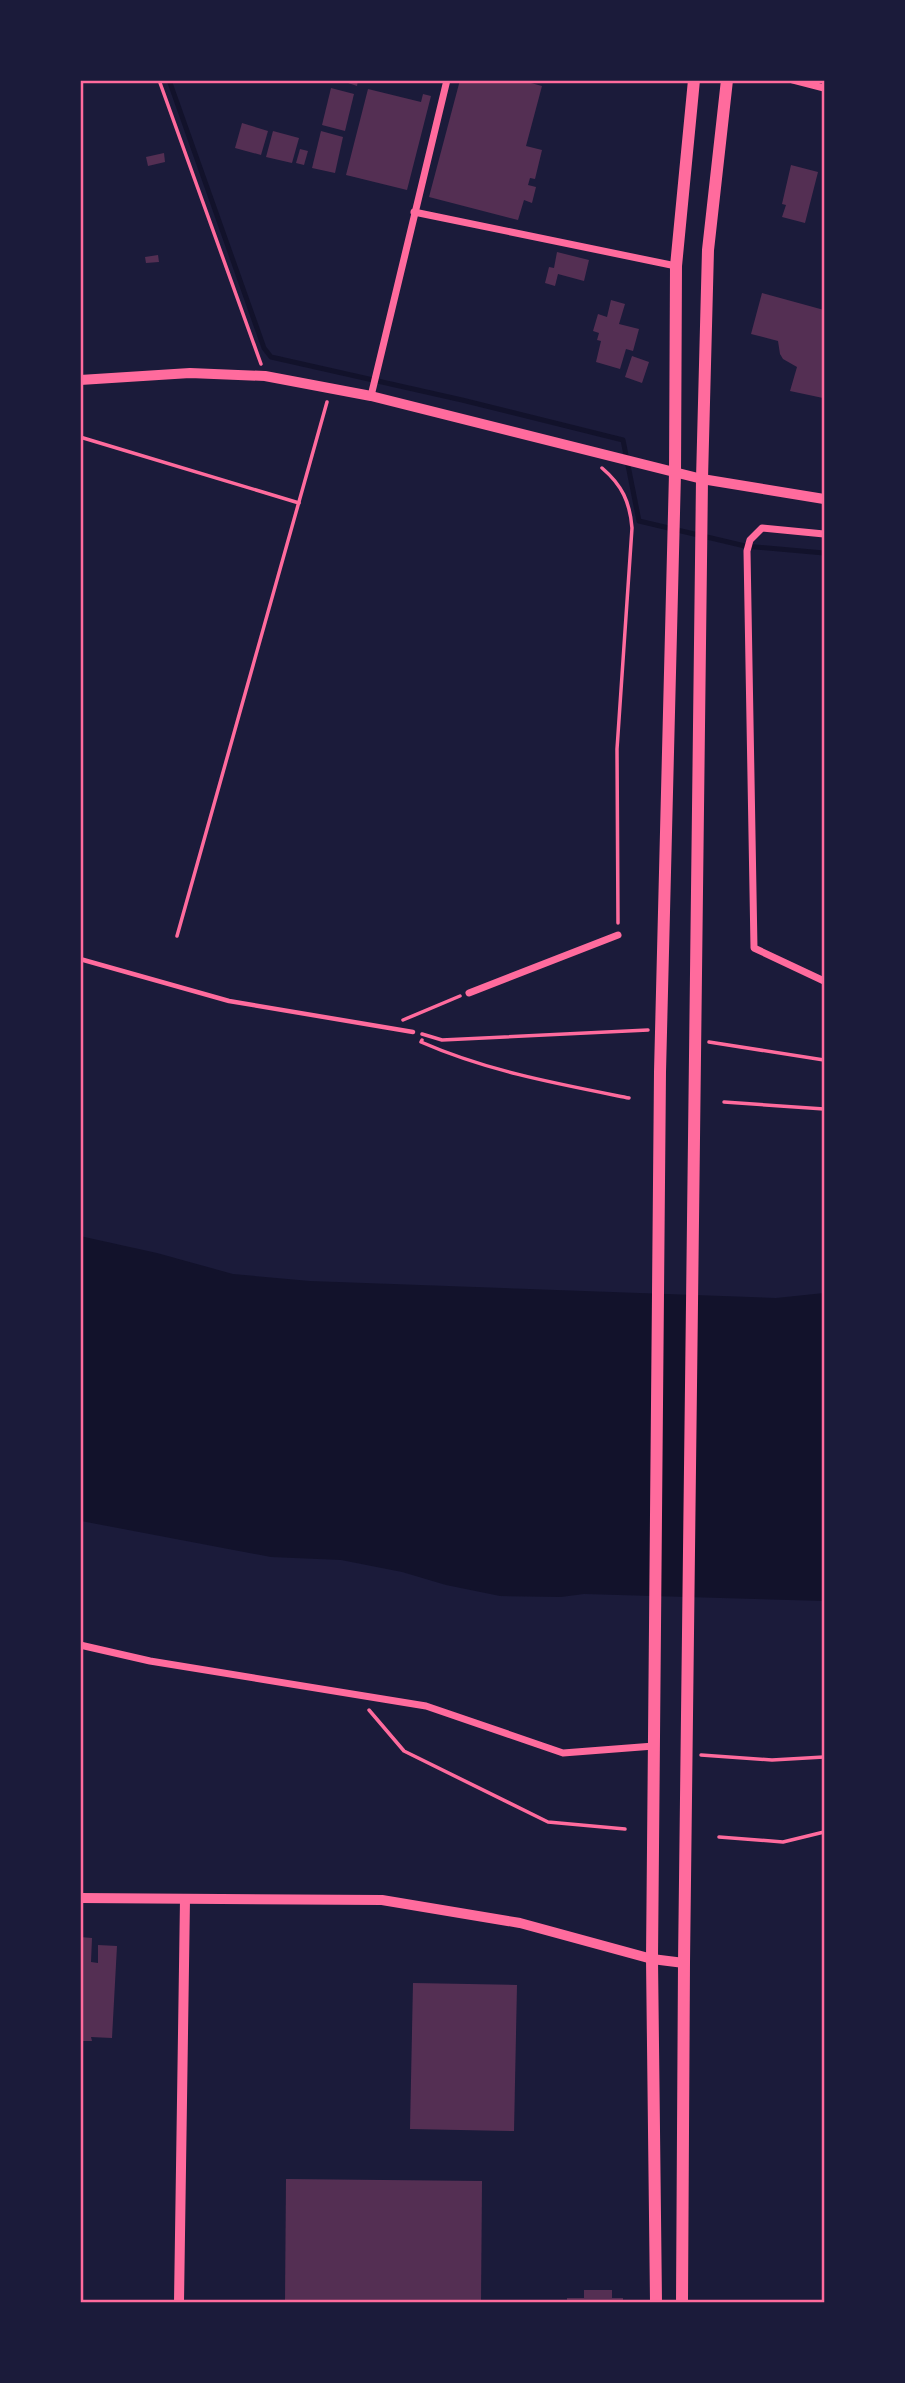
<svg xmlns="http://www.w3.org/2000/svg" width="905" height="2383" font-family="Barlow,sans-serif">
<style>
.water{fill:#12122b}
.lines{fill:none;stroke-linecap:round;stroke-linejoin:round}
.stream{stroke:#12122b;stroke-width:5}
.building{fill:#542f53}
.path{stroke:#ff6b9d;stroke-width:3.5}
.service{stroke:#ff6b9d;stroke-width:4.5}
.minor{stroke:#ff6b9d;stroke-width:7}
.tertiary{stroke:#ff6b9d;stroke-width:10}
.primary{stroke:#ff6b9d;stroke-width:12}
.neatline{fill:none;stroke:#ff6b9d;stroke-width:2.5}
</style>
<rect width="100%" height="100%" fill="#1b1b3a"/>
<polygon class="water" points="80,1236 157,1253 233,1274 310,1281 776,1298 824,1293 824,1601 584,1594 561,1597 500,1596 446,1585 402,1572 341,1560 271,1557 81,1521"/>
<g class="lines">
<polyline class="stream" points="169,80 264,348 271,357 462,400 623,440 639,521 745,546 824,553"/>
</g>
<g class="building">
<polygon points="339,80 358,80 357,86"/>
<polygon points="460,80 520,80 542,86 526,146 542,150 535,179 530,178 528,185 536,187 532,203 524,200 518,220 429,197"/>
<polygon points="331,88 354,94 345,131 322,125"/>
<polygon points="368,89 421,102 423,94 431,96 407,190 346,175"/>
<polygon points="242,123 268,131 261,155 235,148"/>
<polygon points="273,131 299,138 292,163 266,157"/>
<polygon points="321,131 343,137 335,173 312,168"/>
<polygon points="300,149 308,151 304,165 296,163"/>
<polygon points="164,153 165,162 148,166 146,157"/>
<polygon points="791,165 818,172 805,223 782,217 786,205 782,204"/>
<polygon points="557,252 589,260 584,281 558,274 555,286 545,283 549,267 554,268"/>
<polygon points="158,255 159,262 146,263 145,257"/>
<polygon points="762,293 824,310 823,398 790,391 797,367 783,359 780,354 778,341 751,334"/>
<polygon points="611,300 625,304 619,324 639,329 633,351 626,349 620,369 596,362 601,341 597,340 599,333 593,331 598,314 607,317"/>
<polygon points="632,356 649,362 642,383 625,377"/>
<polygon points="80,1937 92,1938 91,1962 98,1963 98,1945 117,1946 112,2038 91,2037 92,2041 80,2041"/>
<polygon points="413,1983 517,1985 514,2131 410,2129"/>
<polygon points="286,2179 482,2181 481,2302 285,2302"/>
<polygon points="584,2290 612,2290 612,2298 623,2298 623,2302 567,2302 567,2298 584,2298"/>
</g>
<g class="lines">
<g class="path">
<polyline points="159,80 261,364"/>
<polyline points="80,437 299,503"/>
<path d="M602,468c20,17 28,34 30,60l-15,221 1,174"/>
<polyline points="177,936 327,402"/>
<polyline points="403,1020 460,996"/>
<polyline points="422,1034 442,1040 648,1030"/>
<path d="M422,1040l-1,2c66,29 137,42 208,56"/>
<polyline points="709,1042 824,1060"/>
<polyline points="724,1102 824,1109"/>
<polyline points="369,1710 404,1751 548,1822 625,1829"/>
<polyline points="701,1755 772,1760 824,1757"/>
<polyline points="719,1837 783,1842 824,1832"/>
</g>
<polyline class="service" points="80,959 229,1001 413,1032"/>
<g class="minor">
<polyline points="793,80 824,88"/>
<polyline points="414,212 676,266"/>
<polyline points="371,396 447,80"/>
<polyline points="824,534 762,528 750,540 747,551 754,948 824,981"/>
<polyline points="469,993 618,935"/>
<polyline points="80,1645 150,1661 426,1706 563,1753 654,1746"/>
</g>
<g class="tertiary">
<polyline points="80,380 190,373 265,376 371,396 702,479 824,499"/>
<polyline points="80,1898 382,1900 520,1923 652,1959 684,1963"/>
<polyline points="179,2302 185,1899"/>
</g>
<g class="primary">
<polyline points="656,2302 652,1959 660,1072 675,473 676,266 694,80"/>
<polyline points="682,2302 684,1963 702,479 708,250 727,80"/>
</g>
</g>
<rect width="905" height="2383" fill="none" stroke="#1b1b3a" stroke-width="164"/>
<rect x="82" y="82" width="741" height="2219" class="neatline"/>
</svg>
